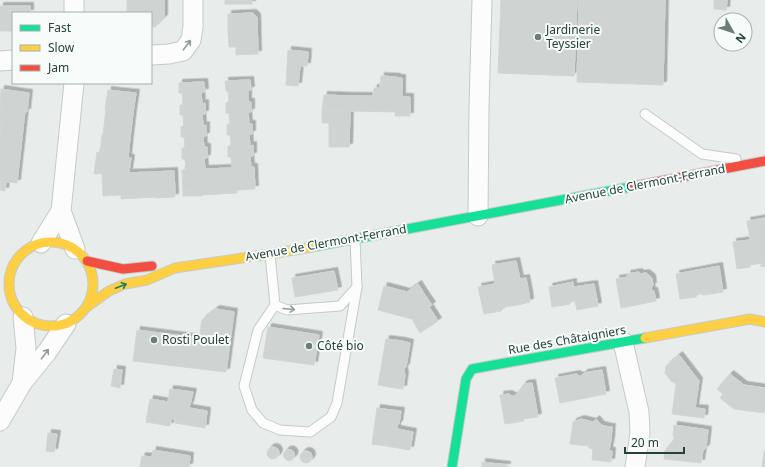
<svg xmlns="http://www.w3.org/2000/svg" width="765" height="467" font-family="'Noto Sans',sans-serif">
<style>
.building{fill:#cfd4d2;stroke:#d1d6d4;filter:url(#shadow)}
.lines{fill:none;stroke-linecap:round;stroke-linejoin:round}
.lane-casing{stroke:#c5cac8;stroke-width:11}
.street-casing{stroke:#c5cac8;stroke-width:21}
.fast-casing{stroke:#c3cbc8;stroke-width:11}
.slow-casing{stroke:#c3cbc8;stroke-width:11}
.jam-casing{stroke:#c3cbc8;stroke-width:11}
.lane{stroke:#fcfcfc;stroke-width:9}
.street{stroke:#fcfcfc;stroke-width:19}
.fast{stroke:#16e098;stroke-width:9}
.slow{stroke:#ffcf43;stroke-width:9}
.jam{stroke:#f24e42;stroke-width:9}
.oneway{stroke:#909f9b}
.oneway2{stroke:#1e8160}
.poi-dot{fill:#697e78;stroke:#f7fbf9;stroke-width:1.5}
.labels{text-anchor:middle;stroke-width:4;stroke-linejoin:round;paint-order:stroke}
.poi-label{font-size:12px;fill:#24423a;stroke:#f7fbf9;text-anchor:start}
.street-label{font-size:12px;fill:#24423a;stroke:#f7fbf9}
</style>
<defs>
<filter id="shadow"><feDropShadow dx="3.5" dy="-3.5" stdDeviation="0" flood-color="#0004"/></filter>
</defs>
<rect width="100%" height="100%" fill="#e8edeb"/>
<g class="building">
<polygon points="127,0 164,0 164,18 155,27 151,27 151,13 127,13"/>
<rect x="225" y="0" width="27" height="4"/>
<polygon points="501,0 577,0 574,76 498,73"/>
<polygon points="579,0 665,0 663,85 577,82"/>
<polygon points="714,0 727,0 726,10 714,9"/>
<polygon points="0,6 30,6 30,13 13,13 13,31 0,31"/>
<polygon points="253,13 257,17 258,54 236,55 236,47 229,47 228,32 232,28 231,14"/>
<polygon points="228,14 231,14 232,28 228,32"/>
<polygon points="288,50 308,52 307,66 300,66 298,86 286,85"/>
<polygon points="381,76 397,77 396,112 350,111 351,96 373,96 374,88 380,88"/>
<polygon points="397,78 402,78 402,97 410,97 410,116 395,116"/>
<polygon points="250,80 251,90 248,90 248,102 251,102 251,112 248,112 249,124 252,124 252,134 249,134 250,146 253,145 253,156 250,156 251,167 232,168 231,157 228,157 228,146 231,146 230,135 227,135 227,124 230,124 229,113 226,113 226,103 229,102 228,91 226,91 225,81"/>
<polygon points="204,82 205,92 201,92 202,104 205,103 205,114 202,114 203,126 206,125 206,136 203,136 204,147 207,147 207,158 204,158 205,169 186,170 185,159 182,159 182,148 185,148 184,137 181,137 181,127 184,126 183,115 180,115 180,105 183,105 182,93 179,93 179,83"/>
<polygon points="1,89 21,92 18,110 25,111 21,147 15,146 13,164 19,164 17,183 0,181 0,143 4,109 0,108"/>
<polygon points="108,90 116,91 113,110 105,109"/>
<polygon points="116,91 136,93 133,113 129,113 125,138 130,138 128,158 131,158 129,172 94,174 97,152 108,154 110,136 103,135 106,109 113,110"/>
<polygon points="21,92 29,93 27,112 18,110"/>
<polygon points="324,95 351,96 350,111 322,111"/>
<polygon points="0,108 4,109 0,143"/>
<polygon points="322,111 350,111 349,147 329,147 329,123 322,123"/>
<polygon points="129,113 133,113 130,138 125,138"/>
<polygon points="102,135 110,136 108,154 100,153"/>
<polygon points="15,146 21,147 19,164 13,164"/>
<polygon points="254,167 255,189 237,190 237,193 202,195 202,191 183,192 182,170"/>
<polygon points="174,171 175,193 156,194 156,197 121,199 121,195 103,196 102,174"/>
<polygon points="0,181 6,182 5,191 0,190"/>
<polygon points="202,191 202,196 183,196 183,192"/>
<polygon points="175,193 175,197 156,198 156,194"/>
<polygon points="765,218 765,266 761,267 761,263 750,265 750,267 737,269 733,242 750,240 747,221"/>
<polygon points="516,261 520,279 526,278 529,294 524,300 518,301 518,305 503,307 503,309 501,311 484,314 478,287 495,284 492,265"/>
<polygon points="719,266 723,292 703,295 701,294 698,294 696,297 680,299 676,274"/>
<polygon points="334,271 338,290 295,297 292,278"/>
<polygon points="639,272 640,274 646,273 652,278 653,286 651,286 652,291 654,291 656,301 621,308 616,279 628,277 627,274"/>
<polygon points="573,282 573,287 594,284 598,306 577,310 575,301 570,302 570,304 552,307 549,287"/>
<polygon points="418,284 427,298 424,299 438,321 420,333 412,319 378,310 384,286 407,292"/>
<polygon points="529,294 530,302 518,305 518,301 524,300"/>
<polygon points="427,298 432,305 429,307 424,299"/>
<polygon points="216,309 234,312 226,372 133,361 137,330 199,338 202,320"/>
<polygon points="268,327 319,335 314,365 263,358"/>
<polygon points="386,339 402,341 395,388 378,385"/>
<polygon points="402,341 410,343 406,367 404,369 404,372 405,375 403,389 395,388"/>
<polygon points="679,355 699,381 695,408 705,409 704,418 672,414 676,385 674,382 672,382 665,373 666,366"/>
<polygon points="114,369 122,370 120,388 111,386"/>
<polygon points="602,370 606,394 560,403 555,378 577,374 579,376 583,375 584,373"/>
<polygon points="730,374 744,385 765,388 764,413 734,409 720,398 723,394 717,389"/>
<polygon points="532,383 538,417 523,419 524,421 505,424 500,395 509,394 512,396 515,396 524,384"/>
<polygon points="170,389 193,392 190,405 189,405 189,408 207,411 205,428 175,423 176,419 171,419 170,426 146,422 150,399 168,402"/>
<polygon points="377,408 391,410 386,446 372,444"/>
<polygon points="391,410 401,411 399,424 397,426 397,429 413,432 410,450 386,446"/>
<polygon points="581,419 593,422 596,419 601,425 609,427 608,436 611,440 609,451 612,451 611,462 592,460 593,449 589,448 589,446 570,444 573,422"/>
<polygon points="674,425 708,430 706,448 703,450 701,463 664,459 665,450 673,441 674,437 673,435"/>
<polygon points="609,427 612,427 611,440 608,436"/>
<polygon points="48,433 57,434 54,452 46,451"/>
<circle cx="273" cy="453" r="6"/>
<circle cx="289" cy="455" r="5.5"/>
<polygon points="153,450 190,456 189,467 140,467 142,456 152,457"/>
<circle cx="306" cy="457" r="6"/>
<polygon points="765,451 765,467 762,467 764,452"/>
<polygon points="482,462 507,465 507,467 482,467"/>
</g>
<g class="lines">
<g class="lane-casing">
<g id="lane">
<polyline points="645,114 702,154 736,159"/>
<polyline points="270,254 275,305 287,310 340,306 357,287 355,239"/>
<polyline points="275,305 258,330 244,386 252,410 263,423 280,430 310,432 331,417 337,403 357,287"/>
</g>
</g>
<g class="street-casing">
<g id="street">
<polyline points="74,0 74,13"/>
<polyline points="151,55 169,54 183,51 191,40 193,27 193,0"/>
<polyline points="0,61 13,60"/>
<polyline points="74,83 61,211 75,249"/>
<polyline points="478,216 479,107 482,0"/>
<polyline points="41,243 61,211"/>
<polyline points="623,342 639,412 640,433 635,467"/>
<polyline points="22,383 26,348 23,317"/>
<polyline points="0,421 22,383 47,352 66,324"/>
</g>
</g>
<g class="fast-casing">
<g id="fast">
<polyline points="312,247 630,187"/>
<polyline points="452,467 466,379 472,369 645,338"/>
</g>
</g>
<g class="slow-casing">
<g id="slow">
<circle cx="51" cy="284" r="42"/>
<polyline points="88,306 109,291 125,284 147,280 175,268 270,254 312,247"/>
<polyline points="645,338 750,319 765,322"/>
</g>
</g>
<g class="jam-casing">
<g id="jam">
<polyline points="630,187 765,161"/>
<polyline points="87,261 123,269 152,266"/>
</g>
</g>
<use href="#lane" class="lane"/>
<use href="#street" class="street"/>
<use href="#fast" class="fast"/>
<use href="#slow" class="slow"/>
<use href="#jam" class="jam"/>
</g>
<defs><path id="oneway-shaft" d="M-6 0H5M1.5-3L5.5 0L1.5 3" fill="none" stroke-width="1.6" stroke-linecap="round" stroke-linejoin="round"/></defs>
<g class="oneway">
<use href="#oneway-shaft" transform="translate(187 45) rotate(-53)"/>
<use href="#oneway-shaft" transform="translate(289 309) rotate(5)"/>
<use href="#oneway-shaft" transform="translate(45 354) rotate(-53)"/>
</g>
<use class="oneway2" href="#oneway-shaft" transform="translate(121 286) rotate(-21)"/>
<g class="poi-dot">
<circle cx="538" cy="37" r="4"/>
<circle cx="154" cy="340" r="4"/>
<circle cx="309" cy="346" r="4"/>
</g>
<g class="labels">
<g class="poi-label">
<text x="546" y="34">Jardinerie<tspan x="546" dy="14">Teyssier</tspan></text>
<text x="162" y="344">Rosti Poulet</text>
<text x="317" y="350">Côté bio</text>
</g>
<g class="street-label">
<text transform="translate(645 184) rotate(-11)" y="4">Avenue de Clermont-Ferrand</text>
<text transform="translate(326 243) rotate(-10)" y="4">Avenue de Clermont-Ferrand</text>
<text transform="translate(567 340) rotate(-10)" y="4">Rue des Châtaigniers</text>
</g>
</g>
<rect x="12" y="12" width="140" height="72" fill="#f7fbf9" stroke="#a3b1ad"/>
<rect x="20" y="25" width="20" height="6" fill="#16e098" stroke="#a3b1ad"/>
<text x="48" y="32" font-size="12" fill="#24423a">Fast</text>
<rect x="20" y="45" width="20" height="6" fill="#ffcf43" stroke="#a3b1ad"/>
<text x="48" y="52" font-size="12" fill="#24423a">Slow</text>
<rect x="20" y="65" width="20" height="6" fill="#f24e42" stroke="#a3b1ad"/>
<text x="48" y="72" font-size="12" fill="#24423a">Jam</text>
<g transform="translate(733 32) rotate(129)"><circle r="19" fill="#f7fbf9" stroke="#a3b1ad"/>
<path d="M0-3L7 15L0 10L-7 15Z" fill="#697e78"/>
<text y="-6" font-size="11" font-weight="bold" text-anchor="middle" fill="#24423a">N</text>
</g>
<path d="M625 447v6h59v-6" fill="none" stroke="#24423a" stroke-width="2"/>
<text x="631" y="447" font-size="12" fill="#24423a" stroke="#f7fbf9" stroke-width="3" paint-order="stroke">20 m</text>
</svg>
